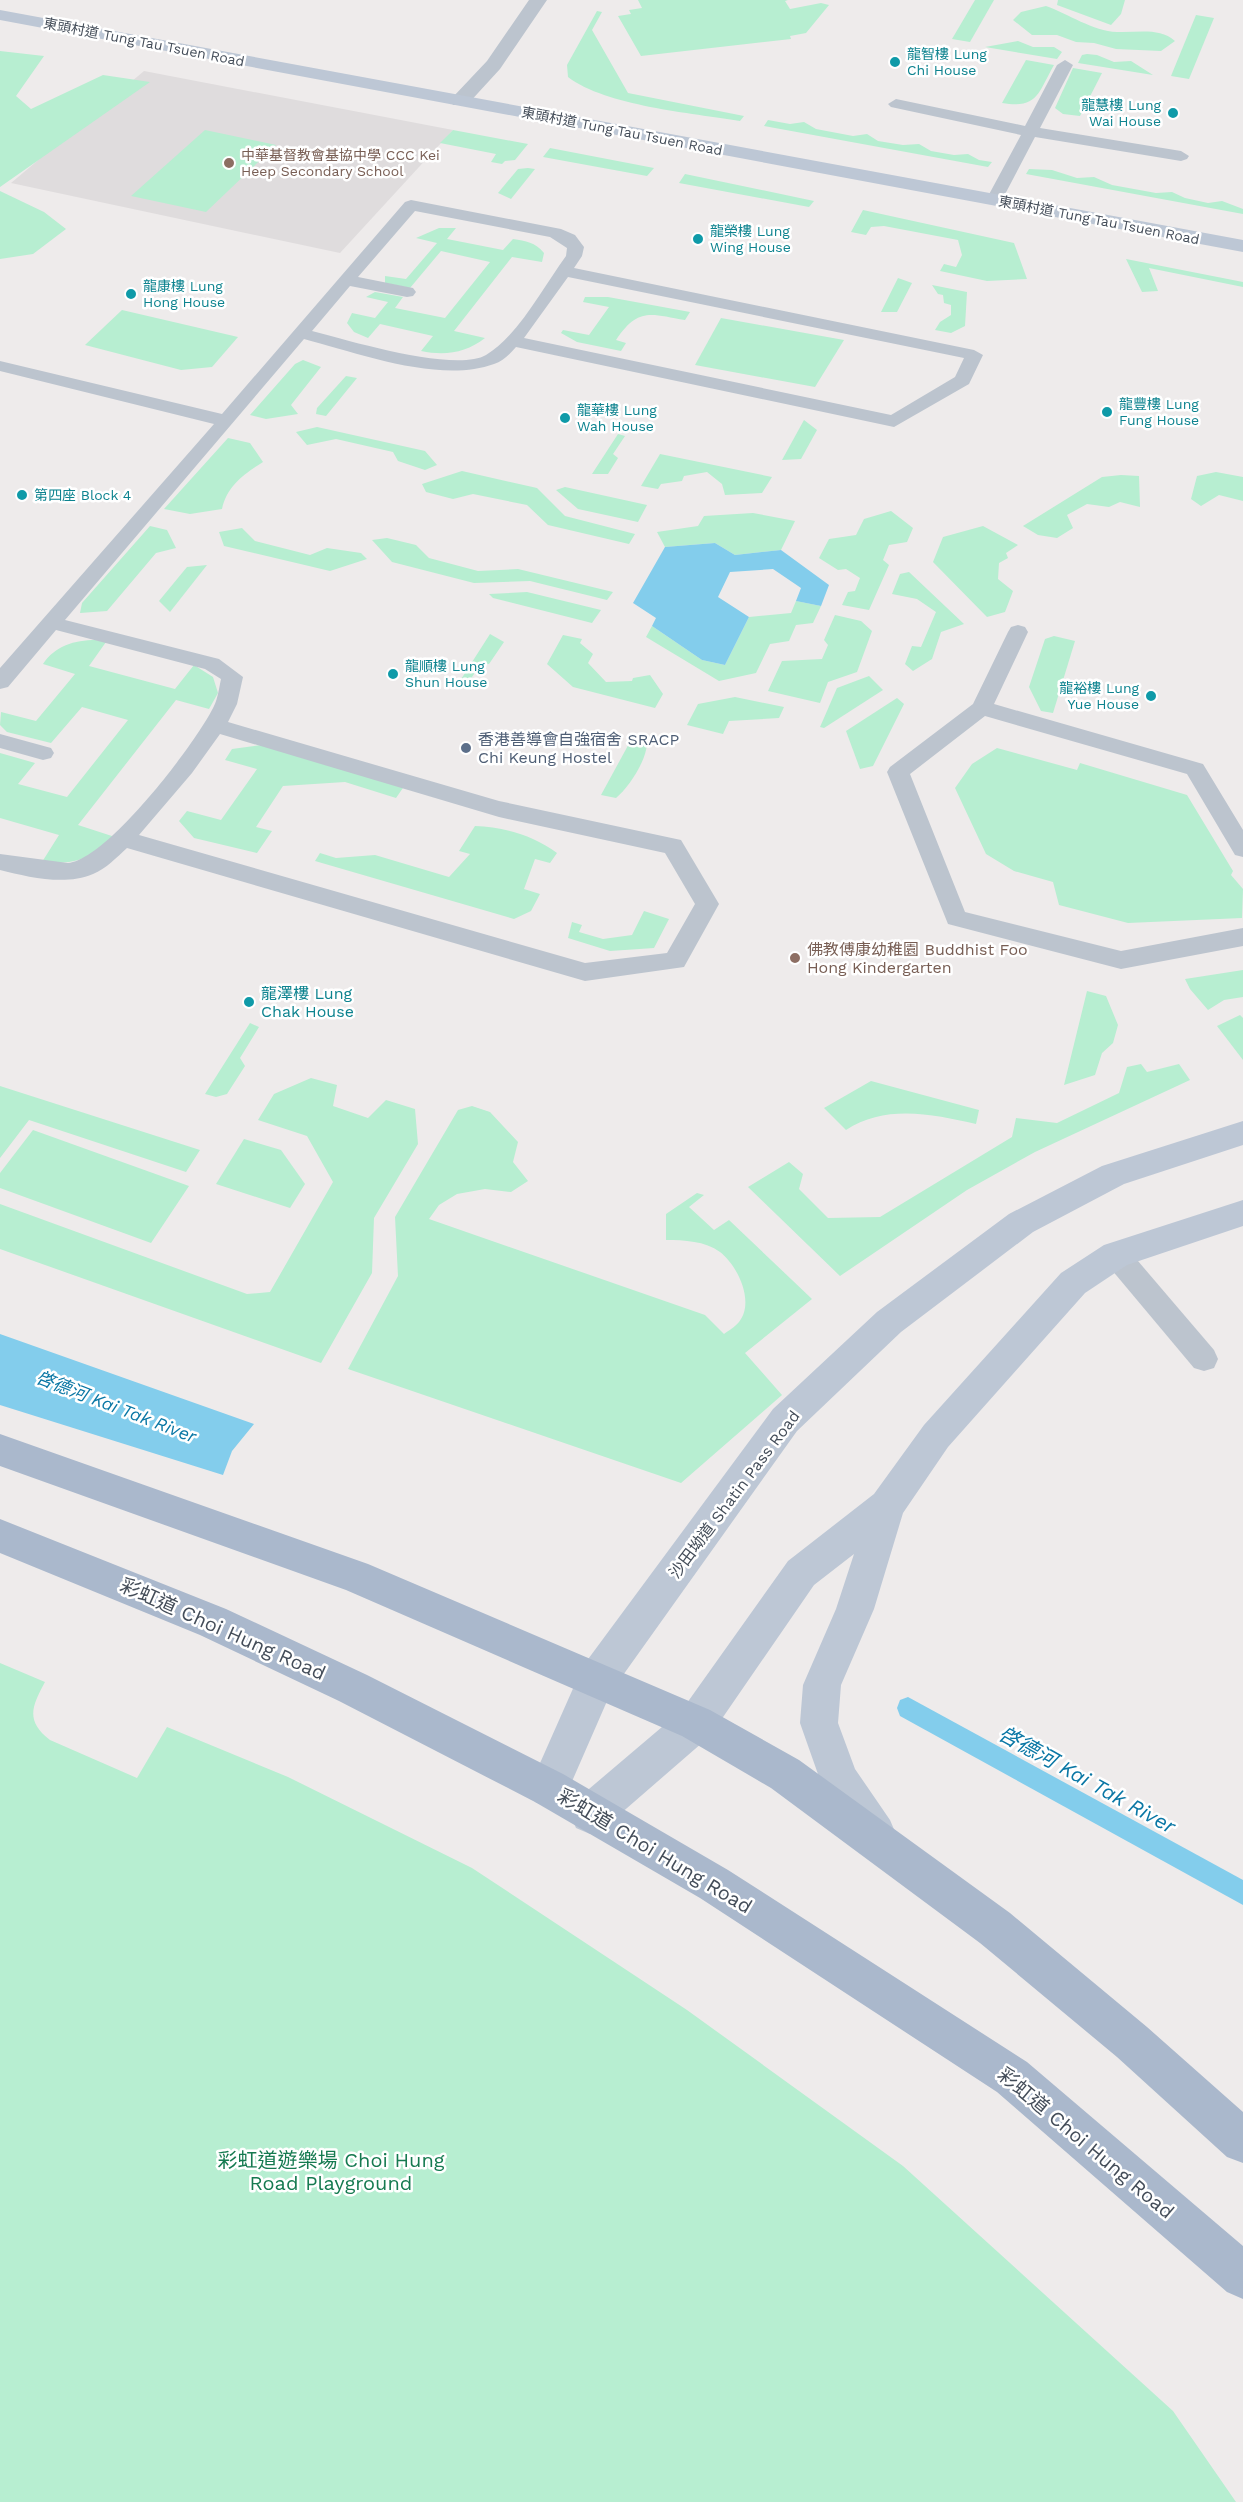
<svg xmlns="http://www.w3.org/2000/svg" width="1243" height="2502" font-family="'Work Sans','Noto Sans TC',sans-serif">
<style>
.education{fill:#dfdcdd}
.green{fill:#b7eed1}
.water{fill:#83cdec}
.lines{fill:none;stroke-linecap:round;stroke-linejoin:round}
.stream{fill:#83cdec;fill-rule:evenodd}
.service{fill:#bcc4ce;fill-rule:evenodd}
.tertiary{fill:#bcc4ce;fill-rule:evenodd}
.secondary{fill:#bdc7d5;fill-rule:evenodd}
.primary{fill:#aab8cc;fill-rule:evenodd}
.culture-dot{fill:#0f9aa8;stroke:#fff;stroke-width:2}
.education-dot{fill:#8d6e63;stroke:#fff;stroke-width:2}
.service-dot{fill:#5c6f8a;stroke:#fff;stroke-width:2}
.labels{text-anchor:middle;stroke-width:5;stroke-linejoin:round;paint-order:stroke}
.far-street-label{font-size:14px;fill:#444d59;stroke:#fff}
.far-culture-label{font-size:14px;fill:#0d838f;stroke:#fff;text-anchor:start}
.far-education-label{font-size:14px;fill:#785e54;stroke:#fff;text-anchor:start}
.service-label{font-size:16px;fill:#4e5e75;stroke:#fff;text-anchor:start}
.education-label{font-size:16px;fill:#785e54;stroke:#fff;text-anchor:start}
.culture-label{font-size:16px;fill:#0d838f;stroke:#fff;text-anchor:start}
.street-label{font-size:16px;fill:#444d59;stroke:#fff}
.water-label{font-size:18px;font-style:italic;fill:#0a77a5;stroke:#fff}
.near-street-label{font-size:20px;fill:#444d59;stroke:#fff}
.near-park-label{font-size:20px;fill:#157a50;stroke:#fff}
.near-water-label{font-size:21px;font-style:italic;fill:#0a77a5;stroke:#fff}
</style>
<rect width="100%" height="100%" fill="#eeebeb"/>
<polygon class="education" points="144,71 453,130 340,253 11,183"/>
<g class="green">
<polygon points="638,0 788,0 785,1 790,9 821,3 829,5 806,33 790,36 791,39 641,56 618,16 631,14 629,10 642,8"/>
<polygon points="975,0 994,0 970,42 952,39"/>
<polygon points="1058,0 1125,0 1121,14 1111,25 1057,5"/>
<path d="M1046,6c22,8 47,25 71,26 20,1 42,-5 58,9l-14,10 -45,-2 -22,-6 -18,-1 -19,-7h-25l-19,-15 8,-8z"/>
<path d="M597,11l5,1 -10,18 36,63 116,23 -4,5c-48,-8 -134,-15 -172,-44l-1,-12z"/>
<polygon points="1196,15 1214,18 1189,79 1171,76"/>
<polygon points="1018,41 1033,47 1054,47 1062,52 1057,59 985,47"/>
<polygon points="0,51 44,56 16,96 31,109 103,75 150,82 0,187"/>
<polygon points="1087,54 1097,55 1114,62 1131,61 1153,75 1078,63 1082,55"/>
<path d="M1026,60l28,5c-16,28 -16,44 -52,38z"/>
<polygon points="1073,68 1102,73 1080,116 1063,114 1055,108"/>
<polygon points="768,120 790,124 804,122 816,129 853,136 867,134 878,141 903,145 919,144 931,151 954,155 968,154 979,160 992,162 988,167 764,126"/>
<polygon points="205,130 276,145 206,212 131,196"/>
<polygon points="453,130 528,144 515,160 505,161 502,164 491,162 496,154 440,143"/>
<polygon points="550,148 654,168 647,176 543,157"/>
<polygon points="528,168 535,169 511,199 498,193 518,169"/>
<polygon points="1029,169 1052,170 1077,178 1094,177 1112,185 1156,193 1172,192 1185,198 1208,203 1222,201 1243,209 1243,214 1026,174"/>
<polygon points="685,174 814,201 809,207 679,183"/>
<polygon points="0,191 44,212 66,229 33,254 0,259"/>
<polygon points="863,210 1014,243 1027,279 987,281 940,271 944,264 956,267 962,255 958,240 884,226 871,227 866,235 851,232"/>
<path d="M439,228h17l-9,11 56,11 10,-11c13,2 22,3 31,14l-2,9 -30,-5 -58,74 31,7c-19,15 -40,18 -64,13l12,-15 -53,-12 -12,14 -14,-6 -7,-9 5,-10 23,5 13,-16 -22,-5 9,-5 28,5 -8,11 50,10 45,-56 -49,-11 -31,37 -25,-5v-7l21,3 31,-36 -21,-5z"/>
<polygon points="1126,259 1243,282 1243,287 1149,268 1158,291 1142,292"/>
<polygon points="898,278 912,283 897,312 881,312"/>
<polygon points="932,285 967,292 965,326 951,333 935,330 940,322 951,315 951,305 944,303 943,295 938,294"/>
<path d="M585,297h23l82,15 -5,8c-35,-6 -47,-13 -69,20l10,3 -5,8 -44,-9 -16,-9 2,-3 26,5 20,-28 -26,-5z"/>
<polygon points="122,310 238,337 212,367 181,370 85,345"/>
<polygon points="721,318 844,340 815,387 695,365"/>
<polygon points="303,360 321,367 291,405 298,414 266,419 250,415 295,364"/>
<polygon points="346,376 357,378 326,416 316,414 317,408"/>
<polygon points="804,420 817,430 801,459 782,460"/>
<polygon points="317,427 425,451 437,465 425,470 398,461 393,452 336,439 307,445 296,432"/>
<polygon points="618,434 625,436 613,454 618,458 608,474 592,474"/>
<path d="M228,438l22,5 13,19c-19,12 -36,24 -41,47l-32,5 -26,-5z"/>
<polygon points="660,454 772,477 762,493 725,495 722,484 707,472 684,476 682,481 661,484 658,489 641,486"/>
<polygon points="462,471 537,488 565,516 635,534 629,544 548,525 527,505 473,494 453,499 426,492 422,484"/>
<polygon points="1216,472 1243,477 1243,501 1219,495 1201,506 1191,499 1197,476"/>
<polygon points="1121,475 1139,476 1140,507 1120,502 1109,507 1087,504 1067,515 1073,528 1057,538 1038,535 1023,526 1102,477"/>
<polygon points="565,487 647,505 638,522 578,509 556,490"/>
<polygon points="891,511 913,528 907,542 889,545 883,560 889,565 869,610 842,605 848,592 855,591 860,578 846,569 838,570 819,558 829,539 856,535 864,519"/>
<polygon points="753,513 795,521 781,550 735,555 715,543 665,547 657,532 698,526 704,516"/>
<polygon points="150,526 167,530 176,548 156,553 107,611 80,613 82,603"/>
<polygon points="983,526 1018,545 1006,553 1008,558 999,563 998,579 1013,591 1005,612 987,617 933,562 943,537"/>
<polygon points="242,528 255,541 310,555 327,548 361,553 367,559 330,571 224,546 219,532"/>
<polygon points="387,538 416,545 429,558 478,571 518,569 613,592 607,600 530,581 474,583 392,562 372,540"/>
<polygon points="207,565 170,612 159,601 187,567"/>
<polygon points="909,572 964,624 941,632 932,659 913,671 905,664 912,646 921,647 936,612 917,599 892,594 900,574"/>
<polygon points="527,592 601,610 592,623 493,598 489,594"/>
<polygon points="796,601 821,606 813,623 796,625 789,641 770,644 756,673 719,681 646,637 652,626 702,660 725,665 749,617 791,613"/>
<polygon points="835,615 861,621 872,631 857,672 828,682 820,703 768,691 782,661 822,659 828,645 824,640"/>
<polygon points="490,634 504,642 489,664 480,665 466,686 458,684"/>
<polygon points="563,635 582,639 580,643 593,654 588,663 606,682 632,681 633,678 650,675 663,694 655,708 573,687 547,664"/>
<polygon points="1054,636 1075,641 1053,713 1041,711 1029,687 1045,639"/>
<path d="M96,640l10,2 -17,24 86,23 19,-24 19,12 5,16 -9,16 -33,-9 -98,125 37,12c-27,22 -38,28 -73,25l17,-27 -59,-17v-65l35,10 -17,21 49,13 61,-77 -46,-13 -31,36 -44,-11 -7,-7 1,-13 35,9 39,-47 -32,-10c12,-18 31,-24 53,-24z"/>
<polygon points="869,676 883,690 824,728 820,727 837,688"/>
<polygon points="735,697 784,707 779,718 729,721 723,734 687,725 698,704"/>
<polygon points="897,698 904,704 873,766 860,769 846,731"/>
<path d="M631,740l16,4c-1,17 -18,43 -31,54l-15,-3z"/>
<polygon points="261,745 405,785 396,798 345,782 283,786 256,827 272,831 257,853 194,838 179,821 187,811 221,820 257,769 225,760 232,749"/>
<polygon points="997,748 1077,770 1080,763 1187,795 1233,871 1231,875 1243,889 1242,918 1128,923 1059,905 1053,882 1014,871 986,854 955,788 972,764"/>
<path d="M475,826c29,1 58,9 82,27l-7,10 -15,-4 -11,30 16,5 -9,17 -17,8 -199,-58 5,-8 16,5 39,-3 74,22 21,-23 -11,-3z"/>
<polygon points="644,911 669,919 654,948 610,951 568,938 572,922 582,925 579,932 603,939 632,935"/>
<polygon points="1243,970 1243,997 1224,1000 1208,1010 1190,989 1185,979"/>
<polygon points="1087,991 1106,996 1118,1025 1113,1043 1102,1053 1095,1075 1064,1085"/>
<polygon points="1240,1015 1243,1018 1243,1060 1217,1026"/>
<polygon points="250,1023 259,1027 240,1058 245,1066 227,1094 216,1097 205,1094"/>
<polygon points="1141,1064 1147,1072 1179,1064 1190,1080 1035,1152 967,1190 840,1276 748,1187 789,1162 803,1174 799,1189 828,1218 880,1217 1012,1137 1016,1118 1057,1123 1119,1093 1127,1067"/>
<polygon points="311,1078 337,1085 333,1106 368,1118 386,1100 415,1109 418,1144 374,1218 372,1273 321,1363 0,1249 0,1204 247,1294 270,1292 333,1182 307,1136 258,1120 274,1094"/>
<path d="M871,1081l108,29 -3,14c-43,-10 -91,-20 -130,6l-22,-22z"/>
<polygon points="0,1086 200,1150 186,1172 29,1120 0,1158"/>
<path d="M472,1106l18,6 28,30 -5,20 15,19 -17,11 -26,-3 -28,5 -18,11 -10,14 276,96 19,19c4,-3 11,-7 15,-12 16,-20 -1,-56 -19,-70 -15,-11 -36,-12 -54,-12v-26l31,-21 7,2 -15,12 25,23 15,-10 83,79 -67,54 37,42 -101,88 -333,-114 50,-93 -3,-59 63,-107z"/>
<polygon points="33,1130 189,1186 151,1243 0,1188 0,1173"/>
<polygon points="244,1139 281,1150 305,1184 290,1208 216,1184"/>
<path d="M0,1663l45,19c-13,24 -20,39 5,58l87,38 30,-51 121,50 184,91 215,142 216,156 270,245 63,91h-1236z"/>
</g>
<g class="water">
<polygon points="715,543 735,555 781,550 829,585 821,606 796,601 801,588 773,569 730,572 718,597 749,617 725,665 702,660 652,626 656,618 633,603 665,547"/>
<polygon points="0,1334 254,1424 232,1451 223,1475 0,1405"/>
</g>
<g class="lines">
<polygon class="stream" points="908,1697 1243,1880 1243,1905 900,1716 897,1708 900,1700"/>
<g class="service">
<polygon points="1065,60 1073,65 1040,128 1181,151 1189,156 1187,159 1181,161 1035,137 1002,200 994,205 986,200 1021,135 891,107 888,104 896,99 1025,126 1057,65"/>
<path d="M411,200l150,29 14,6 9,12 -2,9 -8,12 400,82 9,5 -14,29 -75,43 -378,-80c-6,7 -13,14 -22,17 -54,20 -136,-11 -190,-25l-239,281 154,39 24,18 -6,27 -9,18 271,79 182,39 38,64 -35,63 -99,14 -458,-133c-10,9 -21,21 -34,26 -28,12 -65,3 -93,-4v-16l68,9c39,-3 129,-121 146,-157 4,-8 5,-18 7,-27l-16,-10 -149,-39 -48,57 -8,2v-21l214,-244 -214,-53v-10l222,53 183,-212zM415,211l135,26 17,11 -1,8c-22,30 -48,80 -80,99 -31,18 -139,-15 -174,-24l38,-45 57,11 6,-1 3,-4 -3,-4 -55,-11zM568,277l396,81 -9,19 -64,38 -367,-77zM220,734l279,83 166,36 30,51 -28,49 -82,10 -446,-128 53,-62z"/>
<polygon points="1018,625 1025,627 1028,632 994,704 1203,764 1243,830 1243,857 1235,855 1187,774 985,716 910,774 965,912 1121,951 1243,928 1243,946 1121,969 948,924 887,772 890,767 973,704 1008,632 1011,627"/>
<polygon points="0,734 51,748 54,753 51,758 43,760 0,748"/>
<polygon points="1116,1244 1126,1247 1214,1350 1218,1359 1214,1368 1204,1371 1194,1368 1106,1263 1102,1255 1106,1247"/>
</g>
<polygon class="tertiary" points="529,0 547,0 500,69 467,105 453,105 451,101 453,97 487,61"/>
<g class="secondary">
<polygon points="0,10 1243,240 1243,252 0,20"/>
<polygon points="1243,1121 1243,1145 1124,1184 1033,1232 901,1332 797,1431 611,1692 563,1802 549,1808 535,1802 529,1788 583,1666 773,1409 877,1312 1009,1214 1102,1166"/>
<polygon points="1243,1200 1243,1226 1127,1265 1085,1293 948,1447 903,1513 874,1609 841,1685 838,1723 855,1769 890,1820 896,1834 890,1848 876,1854 862,1848 825,1794 800,1723 803,1685 836,1609 854,1554 814,1585 710,1736 604,1828 590,1834 576,1828 570,1814 576,1800 682,1710 788,1561 874,1494 924,1425 1061,1273 1104,1245"/>
</g>
<g class="primary">
<polygon points="0,1434 368,1564 710,1710 799,1760 1010,1913 1147,2027 1243,2112 1243,2163 1227,2157 1117,2057 980,1943 771,1788 682,1736 346,1590 0,1466"/>
<polygon points="0,1519 226,1609 367,1675 563,1774 728,1870 1027,2062 1243,2246 1243,2299 1227,2292 997,2092 700,1898 535,1802 339,1701 200,1635 0,1553"/>
</g>
</g>
<g class="culture-dot">
<circle cx="895" cy="62" r="6"/>
<circle cx="1173" cy="113" r="6"/>
<circle cx="698" cy="239" r="6"/>
<circle cx="131" cy="294" r="6"/>
<circle cx="1107" cy="412" r="6"/>
<circle cx="565" cy="418" r="6"/>
<circle cx="22" cy="495" r="6"/>
<circle cx="393" cy="674" r="6"/>
<circle cx="1151" cy="696" r="6"/>
<circle cx="249" cy="1002" r="6"/>
</g>
<g class="education-dot">
<circle cx="229" cy="163" r="6"/>
<circle cx="795" cy="958" r="6"/>
</g>
<circle class="service-dot" cx="466" cy="748" r="6"/>
<g class="labels">
<g class="far-street-label">
<text transform="translate(144 42) rotate(11)" y="5">東頭村道 Tung Tau Tsuen Road</text>
<text transform="translate(622 131) rotate(11)" y="5">東頭村道 Tung Tau Tsuen Road</text>
<text transform="translate(1099 220) rotate(11)" y="5">東頭村道 Tung Tau Tsuen Road</text>
</g>
<g class="far-culture-label">
<text x="907" y="59">龍智樓 Lung<tspan x="907" dy="16">Chi House</tspan></text>
<text x="1161" y="110" text-anchor="end">龍慧樓 Lung<tspan x="1161" dy="16">Wai House</tspan></text>
<text x="710" y="236">龍榮樓 Lung<tspan x="710" dy="16">Wing House</tspan></text>
<text x="143" y="291">龍康樓 Lung<tspan x="143" dy="16">Hong House</tspan></text>
<text x="1119" y="409">龍豐樓 Lung<tspan x="1119" dy="16">Fung House</tspan></text>
<text x="577" y="415">龍華樓 Lung<tspan x="577" dy="16">Wah House</tspan></text>
<text x="34" y="500">第四座 Block 4</text>
<text x="405" y="671">龍順樓 Lung<tspan x="405" dy="16">Shun House</tspan></text>
<text x="1139" y="693" text-anchor="end">龍裕樓 Lung<tspan x="1139" dy="16">Yue House</tspan></text>
</g>
<g class="far-education-label">
<text x="241" y="160">中華基督教會基協中學 CCC Kei<tspan x="241" dy="16">Heep Secondary School</tspan></text>
</g>
<g class="service-label">
<text x="478" y="745">香港善導會自強宿舍 SRACP<tspan x="478" dy="18">Chi Keung Hostel</tspan></text>
</g>
<g class="education-label">
<text x="807" y="955">佛教傅康幼稚園 Buddhist Foo<tspan x="807" dy="18">Hong Kindergarten</tspan></text>
</g>
<g class="culture-label">
<text x="261" y="999">龍澤樓 Lung<tspan x="261" dy="18">Chak House</tspan></text>
</g>
<g class="street-label">
<text transform="translate(734 1494) rotate(-53)" y="6">沙田坳道 Shatin Pass Road</text>
</g>
<g class="water-label">
<text transform="translate(116 1407) rotate(21)" y="6">啓德河 Kai Tak River</text>
</g>
<g class="near-street-label">
<text transform="translate(223 1629) rotate(24)" y="7">彩虹道 Choi Hung Road</text>
<text transform="translate(655 1851) rotate(31)" y="7">彩虹道 Choi Hung Road</text>
<text transform="translate(1086 2143) rotate(40)" y="7">彩虹道 Choi Hung Road</text>
</g>
<g class="near-park-label">
<text x="331" y="2167">彩虹道遊樂場 Choi Hung<tspan x="331" dy="23">Road Playground</tspan></text>
</g>
<g class="near-water-label">
<text transform="translate(1087 1780) rotate(29)" y="7">啓德河 Kai Tak River</text>
</g>
</g>
</svg>
